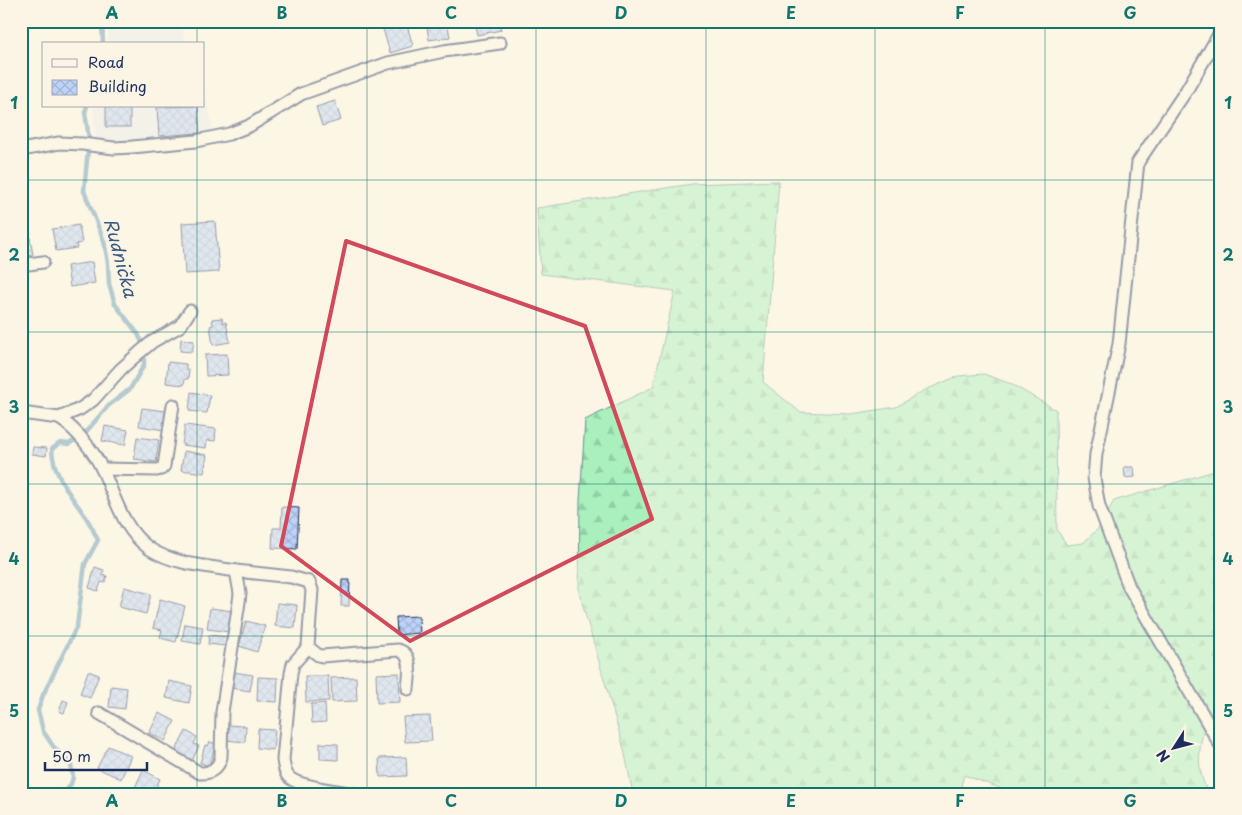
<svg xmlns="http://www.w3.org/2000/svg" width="1242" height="815" font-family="'Playpen Sans',sans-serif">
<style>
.built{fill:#e9ebea}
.forest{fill:url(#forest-firs);stroke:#62908e}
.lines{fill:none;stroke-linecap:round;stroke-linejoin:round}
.stream{stroke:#6096b4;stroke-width:4.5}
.building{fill:url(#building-cross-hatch);stroke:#1b2f5e}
.minor-casing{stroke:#1b2f5e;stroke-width:15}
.minor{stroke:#fcf5e5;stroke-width:11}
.marked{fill:none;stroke:#d1495b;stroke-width:4;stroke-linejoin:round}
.grid{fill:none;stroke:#0f766e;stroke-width:1;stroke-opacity:0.55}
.labels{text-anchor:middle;stroke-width:4.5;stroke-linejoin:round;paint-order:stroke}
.water-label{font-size:18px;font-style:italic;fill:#385a82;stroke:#fcf5e5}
.neatline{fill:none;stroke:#0f766e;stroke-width:2}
.grid-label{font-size:16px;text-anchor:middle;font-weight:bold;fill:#0f766e}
</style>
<defs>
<pattern id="forest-firs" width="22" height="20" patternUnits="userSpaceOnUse" patternTransform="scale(1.25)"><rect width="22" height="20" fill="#a9f0bd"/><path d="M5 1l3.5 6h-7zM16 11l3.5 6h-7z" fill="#91cea5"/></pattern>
<pattern id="building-cross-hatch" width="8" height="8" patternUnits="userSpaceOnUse" patternTransform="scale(1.25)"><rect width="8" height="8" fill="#bdd3f7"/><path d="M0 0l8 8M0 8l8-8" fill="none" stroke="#a2b5d6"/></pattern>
</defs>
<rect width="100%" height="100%" fill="#fcf5e5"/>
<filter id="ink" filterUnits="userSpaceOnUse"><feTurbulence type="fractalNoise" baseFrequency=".02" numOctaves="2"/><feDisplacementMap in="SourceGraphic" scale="10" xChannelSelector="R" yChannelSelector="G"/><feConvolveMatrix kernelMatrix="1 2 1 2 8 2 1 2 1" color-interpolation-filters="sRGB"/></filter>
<g filter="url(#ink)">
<g class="built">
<polygon points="109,21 181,21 185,44 108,44"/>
<polygon points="204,86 213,132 117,142 96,138 93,106 204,106"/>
</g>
<path class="forest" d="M779,181l-16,201 37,30 51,2 45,-7 27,-16 35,-15 26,-2 27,10 45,26 1,120 10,15 16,-2 15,-14 16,-28 107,-32v245l-16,10c-7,29 -9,41 3,70h-200l-3,-4 -41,-15 -5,19h-326l-9,-45 -45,-157 1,-91 5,-81 68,-33 22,-96 -134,-17 -4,-66 155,-24z"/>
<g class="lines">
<g class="stream">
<polyline points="102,21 103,44"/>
<path d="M45,794c5,-3 16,-2 22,-4l4,-6 2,-7 -2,-12 -18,-19 -10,-15 -5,-21 5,-15 34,-69 8,-62 13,-24c-4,-8 -8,-17 -13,-24 -14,-21 -32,-40 -33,-67l8,-6 9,1 16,-11 23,-27 22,-17 14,-24v-18l-6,-13 -23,-30 -6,-20 -1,-21 -4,-22 -20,-50 5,-52 -4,-27 2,-6"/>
</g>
</g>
<g class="building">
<polygon points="426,21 447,21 450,37 429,40"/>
<polygon points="474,21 499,21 501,30 477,35"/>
<polygon points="406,22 413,46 390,53 383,29"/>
<polygon points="335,101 341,120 322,126 316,107"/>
<rect x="106" y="106" width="24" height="21"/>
<polygon points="198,106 200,133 159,136 157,107"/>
<polygon points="215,221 219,272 185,274 182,223"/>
<polygon points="79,225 82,243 76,244 77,248 56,251 52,229"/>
<polygon points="29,232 33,255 21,257 21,233"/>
<polygon points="92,262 95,283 70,287 67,266"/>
<polygon points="222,318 223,323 226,322 230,342 213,345 210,326 213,325 212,319"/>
<polygon points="181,339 194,341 192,352 180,351"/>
<polygon points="227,354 228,375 206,376 205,355"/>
<polygon points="168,362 186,364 186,370 189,370 188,379 185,379 184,385 166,383"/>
<polygon points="191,392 210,395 207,413 189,411"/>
<polygon points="142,408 166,411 164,430 139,426"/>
<polygon points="185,425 216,429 215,441 207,440 206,448 182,445"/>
<polygon points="105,426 128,430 125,445 102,441"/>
<polygon points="137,437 159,440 156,462 134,459"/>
<polygon points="33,447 47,448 46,456 32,454"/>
<polygon points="184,451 207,455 204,473 181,470"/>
<polygon points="1124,467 1134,467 1135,477 1125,478"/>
<polygon points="282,507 299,508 297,549 272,548 273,528 281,528"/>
<polygon points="95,567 104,570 102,575 107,576 105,583 101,582 98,591 89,588"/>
<polygon points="342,580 350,580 349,606 341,606"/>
<polygon points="124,587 151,594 146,614 119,607"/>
<polygon points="160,599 185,606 176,642 160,638 162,630 153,628"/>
<polygon points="277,603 297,605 295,628 275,626"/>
<polygon points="210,608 233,611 230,632 207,629"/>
<polygon points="419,616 420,633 397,635 396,617"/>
<polygon points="246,621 265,626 257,652 239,646"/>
<polygon points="185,624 203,627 200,644 182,641"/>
<polygon points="209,635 227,637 225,646 208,644"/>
<polygon points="88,671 99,675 90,698 80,694"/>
<polygon points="233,672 253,675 250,691 231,688"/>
<polygon points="399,673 400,702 377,703 376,674"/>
<polygon points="305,676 328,676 329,701 306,702"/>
<polygon points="258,677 278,678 277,702 257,701"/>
<polygon points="356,677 357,701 332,702 331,678"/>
<polygon points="169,681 192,686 189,703 166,698"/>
<polygon points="111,686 127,688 125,709 109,707"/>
<polygon points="63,700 68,702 64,713 59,711"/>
<polygon points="325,703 326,722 312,723 311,704"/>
<polygon points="159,713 175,721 165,741 149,733"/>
<polygon points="430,716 432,741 405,742 403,717"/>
<polygon points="226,725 246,726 245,742 225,740"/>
<polygon points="258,729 275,730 273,750 257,748"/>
<polygon points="186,731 197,737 194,744 199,746 191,763 174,754"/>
<polygon points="210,742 216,744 209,766 200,763 205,745 208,746"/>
<polygon points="320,743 338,744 338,760 320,759"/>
<polygon points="108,746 131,756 121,779 97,768"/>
<polygon points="406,757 407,776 380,777 379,758"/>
<polygon points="143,770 160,779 153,794 132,794"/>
</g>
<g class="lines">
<g class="minor-casing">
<g id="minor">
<polyline points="1221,31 1186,91 1138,162 1119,344 1096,454 1094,478 1099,506 1129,587 1221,746"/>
<polyline points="21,150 59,143 82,144 114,148 132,147 196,141 229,134 249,126 301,94 388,63 444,51 500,43"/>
<polyline points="21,265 43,262"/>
<polyline points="21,413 59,418 80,409 93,400 121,369 139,353 152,342 180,326 190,311"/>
<path d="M59,418c18,12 35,33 44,53 13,28 20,59 47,78 25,16 58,17 86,22l4,22 -1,9 -17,110 -1,45c-2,10 -10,17 -21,16l-101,-60"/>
<polyline points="102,469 157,470 161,469 164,466 173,405"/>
<path d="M236,571l55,6 18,5 3,8 -4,57 10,8 4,1 76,-6c16,4 11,26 10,39"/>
<path d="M308,647l-15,17 -2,9 -8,87c1,7 2,14 7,18 10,9 50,13 65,16"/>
</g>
</g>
<use href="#minor" class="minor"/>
</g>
</g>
<path d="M0 0H1242V815H0ZM346,241l239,85 67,193 -242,122 -129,-95z" fill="#fcf5e5" fill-opacity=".55" fill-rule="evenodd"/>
<path class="marked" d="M346,241l239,85 67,193 -242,122 -129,-95z"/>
<path class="grid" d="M197,21v23M367,21v773M536,21v773M706,21v773M875,21v773M1045,21v773M197,106v688M21,180h1200M21,332h1200M21,484h1200M21,636h1200"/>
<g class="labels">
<g class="water-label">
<text transform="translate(120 258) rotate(75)" y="6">Rudnička</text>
</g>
</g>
<rect width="1242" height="815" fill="none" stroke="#fcf5e5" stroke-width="55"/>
<rect x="42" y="42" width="162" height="65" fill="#fcf5e5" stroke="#a2a6af"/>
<rect x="52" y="59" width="25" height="8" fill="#fcf5e5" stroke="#a2a6af"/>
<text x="88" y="68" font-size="15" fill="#1b2f5e">Road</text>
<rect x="52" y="80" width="25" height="15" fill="url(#building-cross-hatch)" stroke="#a2a6af"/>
<text x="88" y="92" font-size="15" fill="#1b2f5e">Building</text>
<g transform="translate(1174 748) rotate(234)" stroke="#fcf5e5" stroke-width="4" paint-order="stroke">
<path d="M0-4L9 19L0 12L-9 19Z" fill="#1b2f5e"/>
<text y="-8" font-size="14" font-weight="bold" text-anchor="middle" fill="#1b2f5e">N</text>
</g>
<path d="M45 762v8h102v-8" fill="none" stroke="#1b2f5e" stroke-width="2.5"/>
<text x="52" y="762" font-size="15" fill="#1b2f5e" stroke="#fcf5e5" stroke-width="4" paint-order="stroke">50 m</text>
<rect x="28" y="28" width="1186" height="760" class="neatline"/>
<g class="grid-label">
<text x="112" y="19">A</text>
<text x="282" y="19">B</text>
<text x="451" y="19">C</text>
<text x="621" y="19">D</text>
<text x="791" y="19">E</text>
<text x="960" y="19">F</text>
<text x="1130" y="19">G</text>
<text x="14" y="109">1</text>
<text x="1228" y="109">1</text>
<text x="14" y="261">2</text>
<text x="1228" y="261">2</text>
<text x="14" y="413">3</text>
<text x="1228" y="413">3</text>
<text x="14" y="565">4</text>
<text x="1228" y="565">4</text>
<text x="14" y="717">5</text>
<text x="1228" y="717">5</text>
<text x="112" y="807">A</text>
<text x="282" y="807">B</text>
<text x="451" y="807">C</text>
<text x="621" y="807">D</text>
<text x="791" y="807">E</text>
<text x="960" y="807">F</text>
<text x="1130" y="807">G</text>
</g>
</svg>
